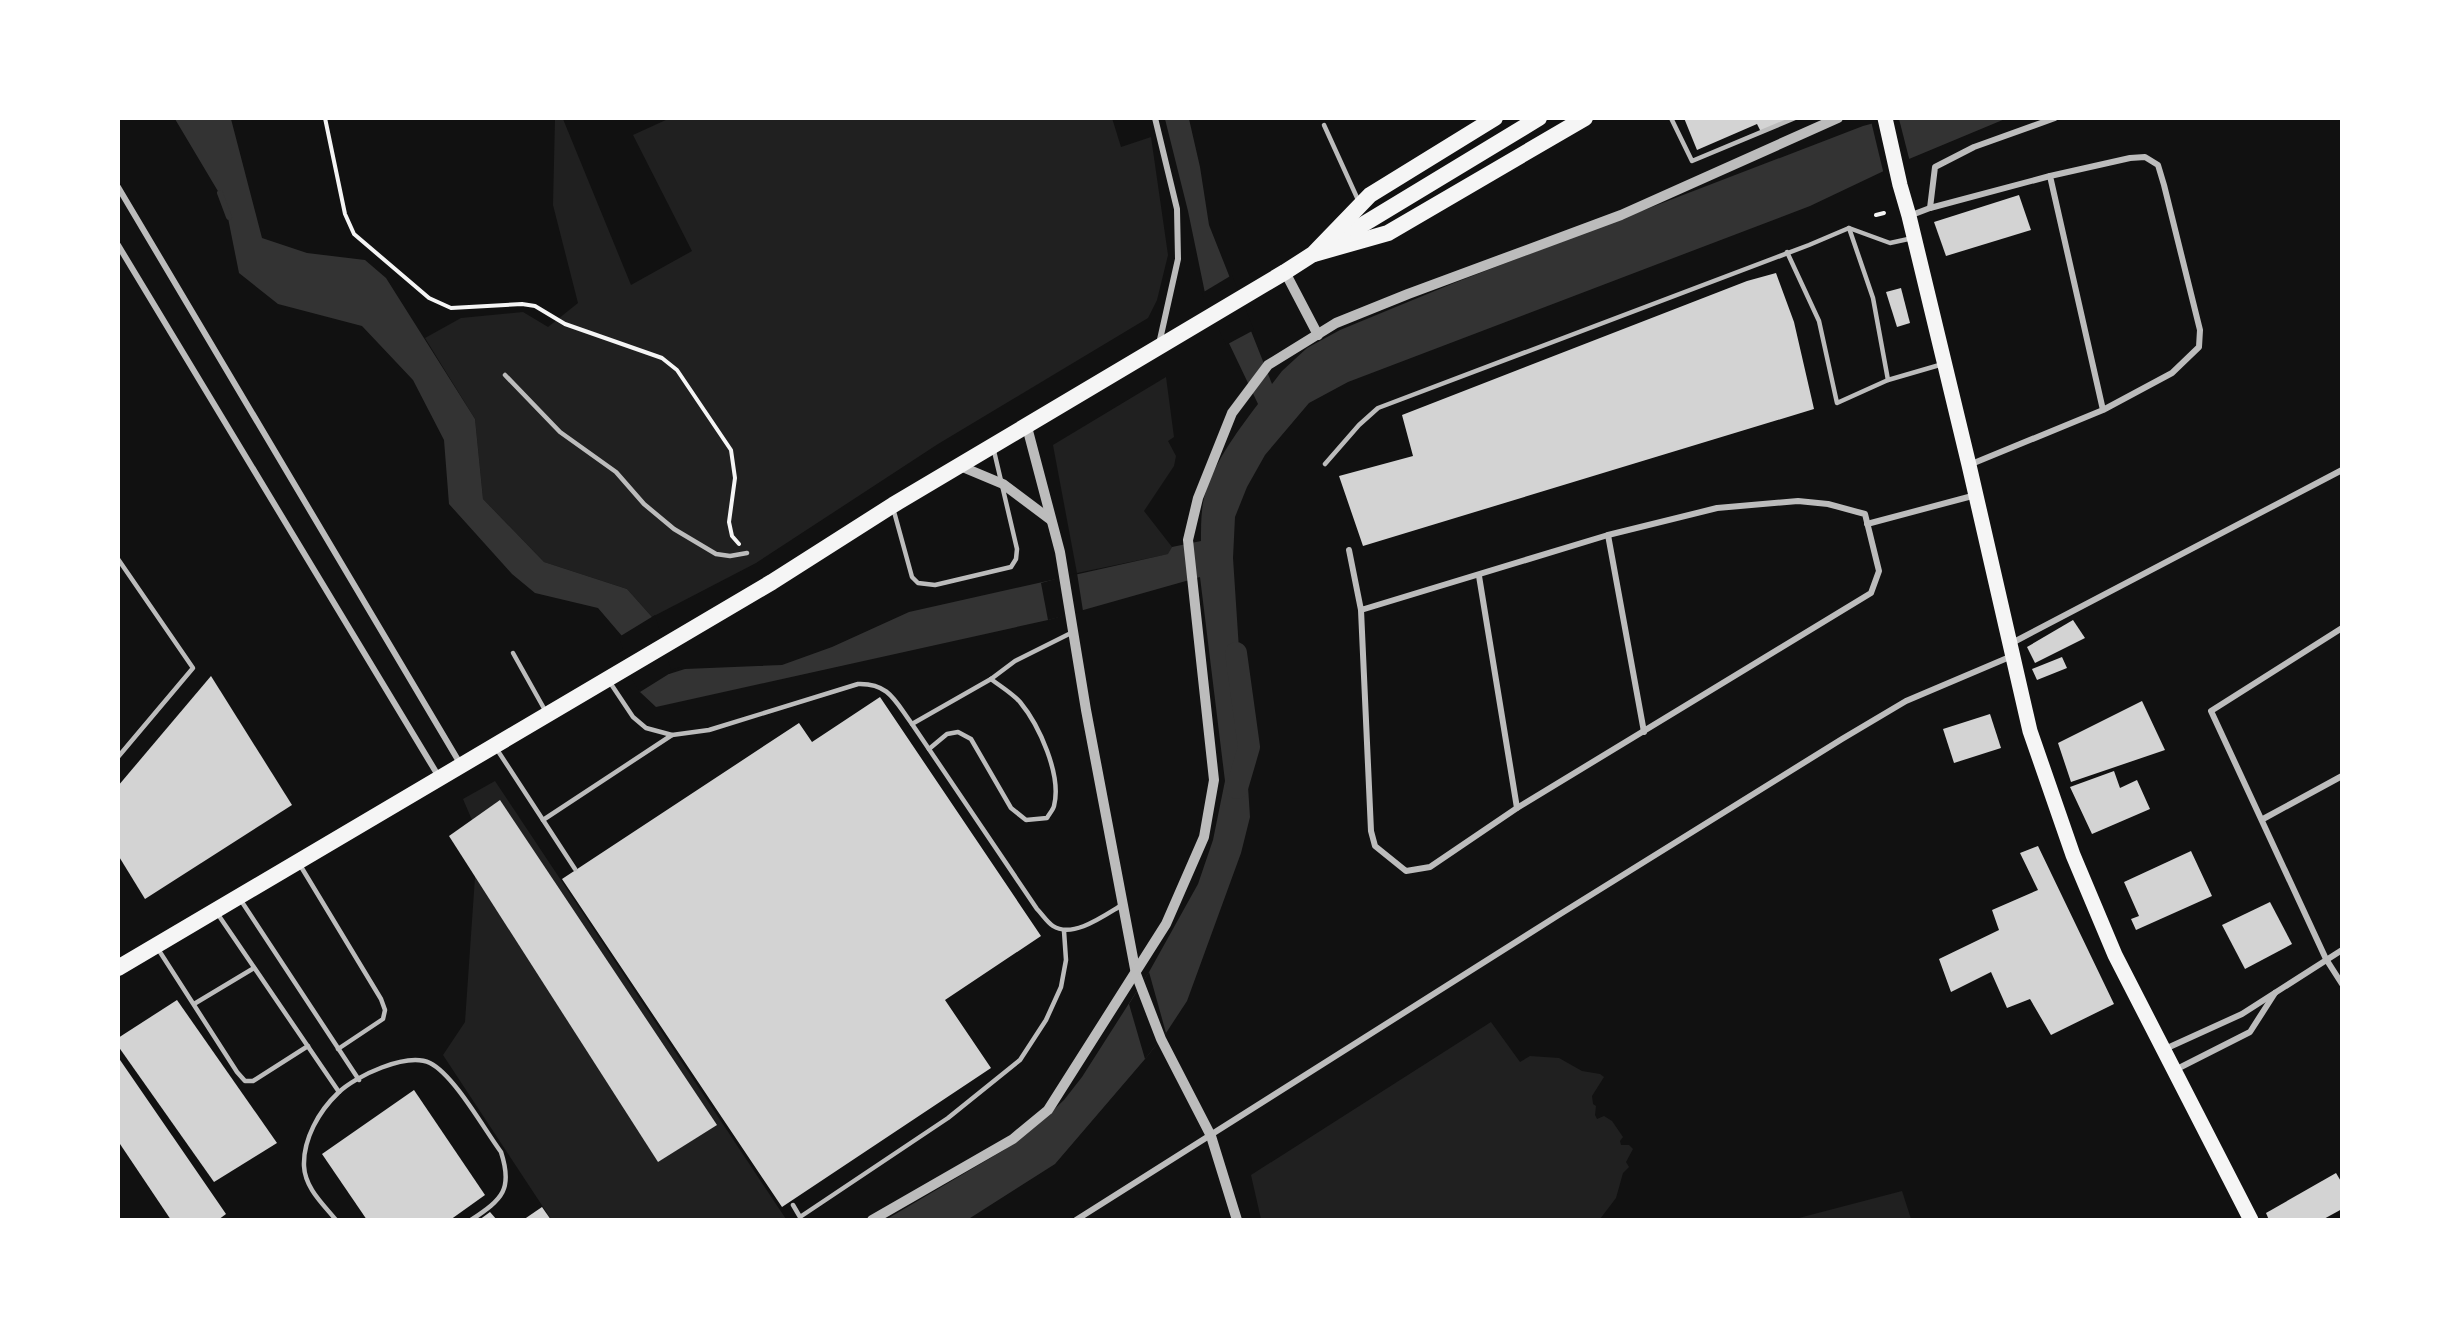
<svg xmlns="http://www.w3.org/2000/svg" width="2460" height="1338" font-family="Figtree,sans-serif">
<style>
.green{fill:#202020}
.water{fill:#333}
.pier{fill:#111}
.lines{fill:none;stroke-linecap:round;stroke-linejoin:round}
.stream{stroke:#333;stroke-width:6}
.canal{stroke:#333;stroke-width:22}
.building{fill:#d3d3d3}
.path{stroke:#f5f5f5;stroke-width:4}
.service{stroke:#bcbcbc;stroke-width:4.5}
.minor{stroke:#bcbcbc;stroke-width:6}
.tertiary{stroke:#bcbcbc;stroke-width:10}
.primary{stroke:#f5f5f5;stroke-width:15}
.trunk{stroke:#f5f5f5;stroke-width:16}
</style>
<rect width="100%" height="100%" fill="#111"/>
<g class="green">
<polygon points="1112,118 1121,147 1151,137 1168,255 1157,300 1148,318 938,444 756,563 652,617 627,589 544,562 483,499 475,419 425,338 461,318 523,312 548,327 578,303 553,205 555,119 563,119 631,285 692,251 633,135 668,119"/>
<polygon points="1166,377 1174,437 1168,441 1176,456 1174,466 1144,511 1172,547 1169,554 1077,573 1053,445"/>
<polygon points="495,781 786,1219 551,1219 443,1055 465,1022 478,834 463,799"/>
<polygon points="1491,1022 1520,1062 1530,1056 1559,1058 1582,1071 1600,1074 1604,1077 1592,1096 1593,1104 1596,1106 1595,1115 1597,1119 1604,1116 1612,1121 1623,1137 1620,1141 1621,1145 1629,1145 1633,1149 1626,1162 1629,1167 1623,1173 1616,1198 1600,1219 1261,1219 1251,1175"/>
<polygon points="1902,1191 1911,1219 1795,1219"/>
</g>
<path class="water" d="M175,119h56l31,119 45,15 58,7 21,18 89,141 8,80 61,63 83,27 25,28 17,57 16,-5 97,-4 50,-18 77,-35 259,-58 4,-7 29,-6c0,-13 0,-26 2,-38 7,-36 34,-71 55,-99l-53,-111 -17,-82 -23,-92h24l11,48 9,58 63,159 10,-13 25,-23 33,-18 114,-47 409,-157 26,-7h116l-96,40 -99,47 -462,176 -39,21 -44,52 -18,32 -12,30 -2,41 17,259 -9,36 -54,148 -21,32 -21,26 -90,105 -88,56 -80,-1 117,-69 43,-34 17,-16 18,-23 67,-105 49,-88 15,-44 12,-59 -25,-204 -152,43 -392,87 -16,-15 -18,-56 -24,-28 -63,-15 -23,-19 -63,-70 -5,-64 -31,-60 -51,-54 -84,-22 -39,-31 -14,-70z"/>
<g class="pier">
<polygon points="1878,118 1899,119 1910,162 1884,175 1871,121"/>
<polygon points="1232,275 1254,330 1226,345 1202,293"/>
<polygon points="1077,573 1083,611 1048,620 1041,583"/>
<polygon points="655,615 671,670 680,667 640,692 633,681 619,637"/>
<polygon points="1149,972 1166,1033 1145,1059 1129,1004"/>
</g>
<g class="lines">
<polyline class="stream" points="220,193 229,217"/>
<polyline class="canal" points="1236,653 1249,747 1237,788"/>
</g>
<g class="building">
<polygon points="1684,118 1792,118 1761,132 1757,124 1697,150"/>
<polygon points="2019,195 2031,230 1946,256 1934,222"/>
<polygon points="1776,273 1794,322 1814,409 1363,546 1339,476 1413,456 1402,415 1747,281"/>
<polygon points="1901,288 1910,323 1897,327 1886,292"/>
<polygon points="2073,620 2085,638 2035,663 2027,647"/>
<polygon points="2062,657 2067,668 2037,680 2032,669"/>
<polygon points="211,676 292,805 145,899 118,855 118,786"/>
<polygon points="880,697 1041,936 945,1000 991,1068 782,1207 562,879 799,723 812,742"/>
<polygon points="2142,701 2165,750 2071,782 2058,743"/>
<polygon points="1990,714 2001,748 1954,763 1943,729"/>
<polygon points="2114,771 2120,788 2137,780 2150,809 2092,834 2070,787"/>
<polygon points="500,800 717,1125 658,1162 449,836"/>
<polygon points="2038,846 2114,1004 2051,1035 2030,999 2007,1008 1991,972 1951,992 1939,959 1999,930 1992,910 2038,890 2020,853"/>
<polygon points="2191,851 2212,896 2136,930 2131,919 2139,916 2124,882"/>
<polygon points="2270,902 2292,944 2245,969 2222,925"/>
<polygon points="177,1000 277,1143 214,1182 118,1046 118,1038"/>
<polygon points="118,1057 226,1214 218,1220 171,1220 118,1141"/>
<polygon points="414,1090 485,1195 450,1220 367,1220 322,1154"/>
<polygon points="2336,1173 2342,1183 2342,1209 2322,1220 2269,1220 2266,1213"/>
<polygon points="542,1207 551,1220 523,1220"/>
<polygon points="490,1212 497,1220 479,1220"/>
</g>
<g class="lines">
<g class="path">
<polyline points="325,118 345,214 354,234 429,298 451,308 522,304 535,306 565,324 662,358 677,370 731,450 735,478 729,522 732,536 739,544"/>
<polyline points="1876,215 1884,213"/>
</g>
<g class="service">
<polyline points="1671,118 1692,161 1795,118"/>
<polyline points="1324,125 1359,202"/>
<polyline points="1849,228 1873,298 1888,380"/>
<polyline points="1787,252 1819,321 1837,403 1888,380 1943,364"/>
<polyline points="505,375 560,432 616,472 644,504 674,529 716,554 730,556 747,553"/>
<polyline points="1325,464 1359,425 1378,408 1809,245 1849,228 1890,243 1913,238"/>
<polyline points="893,508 912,577 918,583 935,585 1011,567 1016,559 1017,549 994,451"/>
<polyline points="118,559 193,668 118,757"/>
<polyline points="513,653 546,712"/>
<path d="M609,681l24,36 13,11 26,7 37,-5 149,-46c31,-1 37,17 54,40l125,185c5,5 10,13 16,17 20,13 52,-11 69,-21"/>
<polyline points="912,724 991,679 1015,661 1073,632"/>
<polyline points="496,748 575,869"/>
<path d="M929,749l18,-15 11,-2 13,7 40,69 15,12 21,-2c2,-4 6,-8 7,-12 8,-31 -15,-81 -34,-104 -8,-9 -20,-16 -29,-23"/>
<polyline points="543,820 672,735"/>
<polyline points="300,865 381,999 385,1010 383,1019 338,1049"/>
<polyline points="240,899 359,1080"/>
<polyline points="217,913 339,1092"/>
<polyline points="158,949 237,1072 245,1081 253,1081 308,1046"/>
<polyline points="194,1004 254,968"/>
<polyline points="793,1205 800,1217 948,1118 1020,1060 1046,1020 1061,987 1066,960 1064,931"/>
<polyline points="118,1219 119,1220"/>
<path d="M336,1220c-13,-16 -31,-32 -32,-54 -1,-27 15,-55 34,-73 17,-17 69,-41 92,-30 24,12 54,66 71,89 12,37 2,47 -30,68"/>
</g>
<g class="minor">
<polyline points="1155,118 1177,209 1178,259 1159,344"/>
<polyline points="118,187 461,765"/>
<polyline points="1930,208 1935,167 1974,147 2055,118"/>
<polyline points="1909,216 1930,208 2050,176"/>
<polyline points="118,245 439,777"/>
<polyline points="1969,465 2103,410 2172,373 2199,347 2200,330 2164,185 2158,165 2145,157 2130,158 2050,176 2103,410"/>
<polyline points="1867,524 1976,495"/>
<polyline points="1608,535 1644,732"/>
<polyline points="1349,550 1361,610 1371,831 1375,846 1406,871 1430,867 1517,808 1871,593 1879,571 1865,514 1828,504 1798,501 1717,508 1608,535 1361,610"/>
<polyline points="1479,576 1517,808"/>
<polyline points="2342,628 2211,711 2326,959 2342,984"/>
<polyline points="2010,644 2342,470"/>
<polyline points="2263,819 2342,776"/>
<polyline points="2165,1049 2242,1014 2342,950"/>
<polyline points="2175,1070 2250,1032 2275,993"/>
<polyline points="1076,1220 1557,916 1842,739 1906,701 2012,656"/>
</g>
<g class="tertiary">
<polyline points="1285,272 1318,335"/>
<polyline points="1027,427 1060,552 1086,710 1136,974 1161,1039 1211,1136 1237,1220"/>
<polyline points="960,466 1003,484 1051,520"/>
<polyline points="872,1220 1013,1139 1048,1110 1166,924 1204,837 1214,780 1188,540 1198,498 1232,413 1268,365 1336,323 1408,294 1621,215 1838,118"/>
</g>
<polyline class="primary" points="1885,118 1900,185 1909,216 1969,465 2030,731 2073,855 2115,955 2251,1220"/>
<g class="trunk">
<polyline points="1334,242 1539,118"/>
<polyline points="1314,254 1388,233 1585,118"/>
<polyline points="118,968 772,582 893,505 1285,272 1313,254 1370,195 1495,118"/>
</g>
</g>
<rect width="2460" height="1338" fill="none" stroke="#ffffff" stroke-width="240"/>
</svg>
